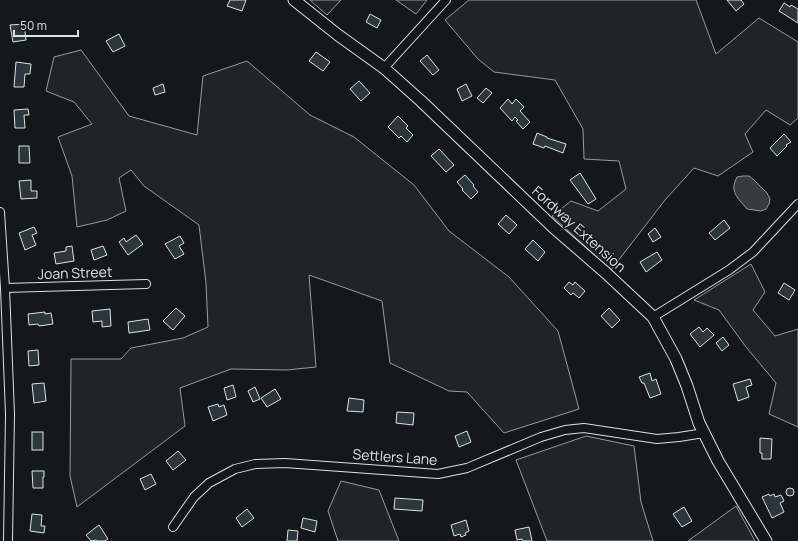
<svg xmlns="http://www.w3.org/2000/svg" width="798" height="541" font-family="Manrope,sans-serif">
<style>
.green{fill:#202428;stroke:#939e99}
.water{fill:#363b3e;stroke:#939e99}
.building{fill:#2c363c;stroke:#d8e6dc}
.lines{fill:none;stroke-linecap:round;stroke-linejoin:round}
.street-casing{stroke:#d8e6dc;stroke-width:10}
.secondary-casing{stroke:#d8e6dc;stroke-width:13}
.street{stroke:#14181c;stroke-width:8}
.secondary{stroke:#14181c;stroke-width:11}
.labels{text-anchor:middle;stroke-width:3;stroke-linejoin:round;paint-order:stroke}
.street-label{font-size:14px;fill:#d8e6dc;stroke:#14181c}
</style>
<rect width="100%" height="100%" fill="#14181c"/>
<g class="green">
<polygon points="310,0 341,0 327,15"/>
<polygon points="396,0 427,0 416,14"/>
<polygon points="469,0 696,0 716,54 759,18 798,42 798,118 790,125 766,110 745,134 753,152 718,176 694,168 665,200 611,270 552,216 571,201 598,211 626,189 619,161 584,159 583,129 555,80 494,72 478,59 445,20"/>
<polygon points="81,50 129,116 197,135 203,76 247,61 310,115 354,137 414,185 449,231 509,277 558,331 579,409 504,433 467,392 449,391 390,363 382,301 309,275 316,367 287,370 231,369 180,388 185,426 77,507 70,476 71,359 121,359 131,348 183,338 208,327 206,283 199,225 144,186 131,170 119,178 126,211 107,220 77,227 72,176 58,137 92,124 74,102 46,91 54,57"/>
<polygon points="751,264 765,292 753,310 775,336 798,329 798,427 769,414 776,383 746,347 719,310 694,300"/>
<polygon points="586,436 634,446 641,502 653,541 547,541 516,460"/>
<polygon points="341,481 379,490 399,541 338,541 328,511"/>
<polygon points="736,506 755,541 688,541"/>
</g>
<path class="water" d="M743,176h6l4,3 14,14 3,6 -1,5 -3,5 -5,2 -14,-2c-9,-11 -18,-17 -10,-32z"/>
<g class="building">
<polygon points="230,0 246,0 242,11 227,6"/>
<polygon points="727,0 741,0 744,4 736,11"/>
<polygon points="784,3 790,7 791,5 798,9 798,23 779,11"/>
<polygon points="370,14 381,20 377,28 366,22"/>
<polygon points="24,24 26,40 13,42 10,25"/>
<polygon points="119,34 125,46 113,52 106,41"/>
<polygon points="316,52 330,62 323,71 309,61"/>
<polygon points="427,55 439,70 433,75 420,61"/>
<polygon points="16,62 31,64 30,74 25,74 24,87 14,87"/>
<polygon points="359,81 370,93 361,101 350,89"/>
<polygon points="163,84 165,92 155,95 153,88"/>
<polygon points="466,84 472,96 462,101 457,89"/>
<polygon points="486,88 492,93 483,103 477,98"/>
<polygon points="508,99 512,104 516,99 524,107 520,111 530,122 523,129 516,121 518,120 515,117 512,121 500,108"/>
<polygon points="28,109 29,115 24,115 25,128 15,128 14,110"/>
<polygon points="398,116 408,126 406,128 413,135 407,142 401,136 399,138 388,127"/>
<polygon points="537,133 547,137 547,138 566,144 563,153 545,146 544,148 533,144"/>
<polygon points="784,134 791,142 786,145 787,146 777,156 770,148"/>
<polygon points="19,146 29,146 30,163 19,163"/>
<polygon points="439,149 454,165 446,172 431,156"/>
<polygon points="580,173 596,199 588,204 570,180"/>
<polygon points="465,175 474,185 473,186 478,192 471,199 462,190 463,189 457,182"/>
<polygon points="31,180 31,191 37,191 37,198 21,199 19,181"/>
<polygon points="506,215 517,225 509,234 498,224"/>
<polygon points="724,220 730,228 715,240 709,233"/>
<polygon points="34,227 37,233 32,235 36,245 25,250 19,233"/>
<polygon points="655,228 661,237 653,242 648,234"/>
<polygon points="136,235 143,244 128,255 119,242 124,238 126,242"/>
<polygon points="180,236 184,243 179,246 184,254 175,259 165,244"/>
<polygon points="533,240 545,252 538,261 525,249"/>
<polygon points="72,246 74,261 56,264 54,253 66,251 66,247"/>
<polygon points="103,246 107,255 94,260 91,250"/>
<polygon points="657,252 662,260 646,272 640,262"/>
<polygon points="569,282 573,285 575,282 585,291 579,298 573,293 571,295 564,288"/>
<polygon points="784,283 795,290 789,300 778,293"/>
<polygon points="176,308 185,316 173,330 163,321"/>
<polygon points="609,308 620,320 612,328 601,316"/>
<polygon points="110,309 111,326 102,327 102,321 93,322 92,311"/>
<polygon points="45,312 45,314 51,313 53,324 39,326 38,324 29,325 28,314"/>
<polygon points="148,319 150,330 129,333 128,322"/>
<polygon points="699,327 703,332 707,328 714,335 700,347 690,334"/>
<polygon points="723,337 729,345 722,351 716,343"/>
<polygon points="38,350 39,365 29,366 28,351"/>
<polygon points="650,373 652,381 656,379 661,394 650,398 644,383 642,383 639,377"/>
<polygon points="750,379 752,385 746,387 749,397 738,401 733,384"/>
<polygon points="44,383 46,401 34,403 32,384"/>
<polygon points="233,385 236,397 227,400 224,388"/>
<polygon points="255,387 260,399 253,402 248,391"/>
<polygon points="275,389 281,399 267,407 261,398"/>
<polygon points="349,398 364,400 363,412 347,411"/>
<polygon points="218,404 219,407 224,405 227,415 213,421 208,407"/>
<polygon points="397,412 414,413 413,425 396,423"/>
<polygon points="467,431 471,442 459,447 455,436"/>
<rect x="32" y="432" width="11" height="18"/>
<polygon points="760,438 772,439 771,459 762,459 762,453 760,453"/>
<polygon points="178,451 186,460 173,470 166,461"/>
<polygon points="32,471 44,471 44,477 43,477 43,488 33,488"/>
<polygon points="151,474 156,484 145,490 140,479"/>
<circle cx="790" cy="492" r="4"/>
<polygon points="769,494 770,496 774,494 775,497 781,495 784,501 780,503 784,512 772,518 762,497"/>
<polygon points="395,498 423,500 422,511 394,509"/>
<polygon points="684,507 692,521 682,527 673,514"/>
<polygon points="247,509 254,518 242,527 236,518"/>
<polygon points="32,514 42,515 41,526 45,526 44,533 30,531"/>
<polygon points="303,518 317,521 315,532 301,528"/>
<polygon points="466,520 469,531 465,533 466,535 461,537 460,534 454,536 451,525"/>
<polygon points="99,525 108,539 105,541 97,541 96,540 91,541 86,535"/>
<polygon points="529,527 532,541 523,541 522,539 517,540 515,530"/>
<polygon points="288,530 298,531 297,541 287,541"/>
</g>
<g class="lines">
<g class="street-casing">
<g id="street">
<polyline points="384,68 446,0"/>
<polyline points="0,212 5,288 10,414 8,541"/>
<polyline points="5,288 146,284"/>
<polyline points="653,317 729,270 753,252 798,204"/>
<polyline points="173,527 194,497 209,483 235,469 255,464 285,463 438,474 467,468 541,437 565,430 584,428 657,439 679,437 704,433"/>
</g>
</g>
<g class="secondary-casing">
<polyline id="secondary" points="294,0 338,35 384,68 421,101 553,227 606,273 653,317 676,359 687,386 699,423 718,461 766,541"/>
</g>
<use href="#street" class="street"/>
<use href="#secondary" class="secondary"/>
</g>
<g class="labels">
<g class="street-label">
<text transform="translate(579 229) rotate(42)" y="5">Fordway Extension</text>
<text transform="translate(75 273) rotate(-2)" y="5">Joan Street</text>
<text transform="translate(395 457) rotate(4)" y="5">Settlers Lane</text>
</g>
</g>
<path d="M14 30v6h64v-6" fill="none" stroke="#d8e6dc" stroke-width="2"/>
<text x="20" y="30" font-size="12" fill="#d8e6dc" stroke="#14181c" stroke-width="3" paint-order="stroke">50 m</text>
</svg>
